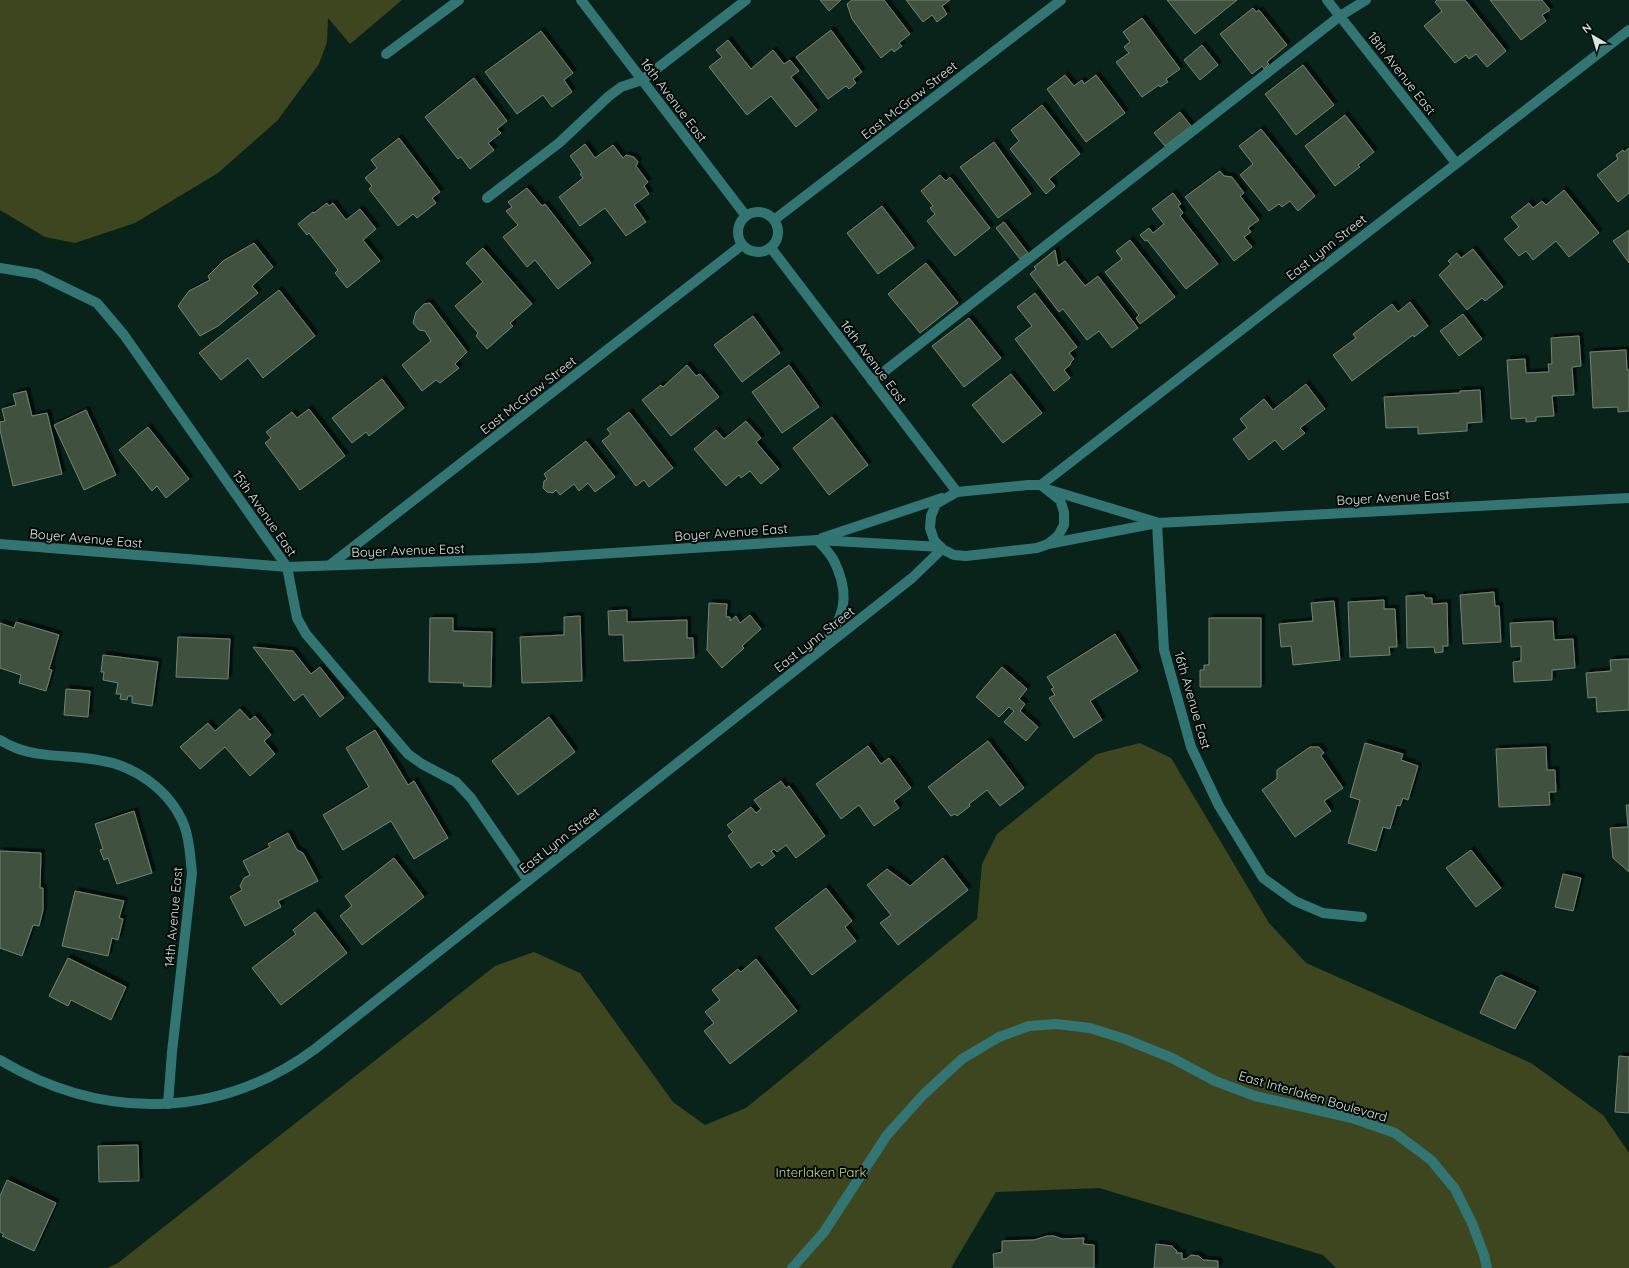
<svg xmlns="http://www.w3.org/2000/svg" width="1629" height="1268" font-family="Quicksand,sans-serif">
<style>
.green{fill:#3e461f}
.building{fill:#405140;stroke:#728571;filter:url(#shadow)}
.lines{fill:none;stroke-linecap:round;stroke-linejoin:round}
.minor{stroke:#327573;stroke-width:10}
.labels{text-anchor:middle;stroke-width:4;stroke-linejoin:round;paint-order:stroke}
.street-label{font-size:13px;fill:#d6e5df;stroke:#020906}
.park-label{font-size:13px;fill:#c8dc7e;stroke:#020906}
</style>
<defs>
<filter id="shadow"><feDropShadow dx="3.5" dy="-3.5" stdDeviation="0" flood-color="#0009"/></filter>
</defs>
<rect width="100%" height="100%" fill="#09221a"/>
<g class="green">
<polygon points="0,0 402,0 350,44 328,18 327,42 319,64 277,121 218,173 135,223 75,243 45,237 0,210"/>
<polygon points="1140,743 1171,758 1269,923 1306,963 1531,1063 1603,1115 1629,1153 1629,1268 1336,1268 1323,1255 1099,1188 996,1192 951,1268 107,1268 118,1263 495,966 534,952 580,973 673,1102 705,1125 746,1108 977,919 982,864 997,834 1097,754"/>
</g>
<g class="building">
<polygon points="820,0 841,0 829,11"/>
<polygon points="852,0 884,0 910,34 899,43 902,46 894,52 892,49 881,58 852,19 847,4"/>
<polygon points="906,0 950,0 942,6 947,14 937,22 932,15 923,22"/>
<polygon points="1167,0 1237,0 1195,34"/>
<polygon points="1437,0 1465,0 1506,51 1487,67 1476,54 1469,59 1466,55 1455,63 1424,26 1442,11 1435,2"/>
<polygon points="1490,0 1542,0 1550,10 1542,15 1546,21 1521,40"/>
<polygon points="1253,8 1256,12 1259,10 1287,45 1267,62 1269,64 1264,69 1262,66 1252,74 1220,34"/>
<polygon points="1142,18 1180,69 1166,79 1168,82 1160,87 1159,85 1142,97 1116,62 1129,53 1124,47 1130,42 1123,32"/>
<polygon points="831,30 862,72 853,79 856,83 849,89 846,86 828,99 796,57"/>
<polygon points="541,31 573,73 564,80 572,92 552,107 543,95 517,114 485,72"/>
<polygon points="728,40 751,69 773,50 784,64 790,60 799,71 791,77 817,110 796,127 771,96 747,115 709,67 722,57 716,50"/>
<polygon points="1202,45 1218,65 1200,80 1184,60"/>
<polygon points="1303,65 1334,105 1296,135 1265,94"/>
<polygon points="1065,75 1074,86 1082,80 1084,84 1096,75 1125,113 1086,142 1047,89"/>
<polygon points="474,78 507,121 497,129 501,133 488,143 494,150 470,169 461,157 458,159 425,117"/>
<polygon points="1042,105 1080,154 1049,179 1055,186 1046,194 1010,149 1019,141 1011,130"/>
<polygon points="1180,112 1191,126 1165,146 1154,133"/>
<polygon points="1345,115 1374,152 1358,165 1360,167 1335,186 1305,146"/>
<polygon points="1261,129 1315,196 1298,211 1290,201 1282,207 1279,204 1269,211 1240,175 1253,164 1239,146"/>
<polygon points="399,138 440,192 432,198 436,203 417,218 413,214 398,226 369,189 372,186 365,178 377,168 371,160"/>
<polygon points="994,142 1031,194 998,218 960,167"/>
<polygon points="585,144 595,158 613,145 623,158 626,155 634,157 638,162 636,166 648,182 644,186 649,194 634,205 646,222 626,236 605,208 580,226 559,197 583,178 580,174 582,173 570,156"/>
<polygon points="1629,148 1629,193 1618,202 1597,175 1618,159 1616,155 1623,150 1624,152"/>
<polygon points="1220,171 1224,176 1232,177 1244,193 1240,196 1259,220 1248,228 1251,232 1244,237 1252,247 1234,261 1185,197"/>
<polygon points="940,175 946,181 950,177 990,228 955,256 927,221 935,214 930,208 933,206 921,191"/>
<polygon points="527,188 542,206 545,204 591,263 558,289 535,260 527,267 503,237 518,225 506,211 512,207 508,202"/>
<polygon points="1564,190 1599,233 1569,257 1556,241 1533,260 1526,251 1519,256 1504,239 1519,227 1511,217 1529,203 1533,208 1542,201 1546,205"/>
<polygon points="1173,193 1181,204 1178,206 1183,213 1180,216 1218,264 1186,289 1147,240 1145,241 1140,235 1149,228 1153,233 1164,224 1152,209"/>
<polygon points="327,203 329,206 333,203 346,220 360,209 376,229 363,240 380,261 347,288 335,273 338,270 309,233 307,235 298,224 313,212 314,213"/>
<polygon points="882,206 914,248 878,274 847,233"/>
<polygon points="1004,222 1028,253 1020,259 996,228"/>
<polygon points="1629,230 1629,263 1613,241"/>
<polygon points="1130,240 1175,297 1140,324 1136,318 1139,315 1105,272 1122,259 1116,251"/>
<polygon points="254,243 273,267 252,286 258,293 218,326 200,336 178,306 189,291 210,280 208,276 223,261"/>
<polygon points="483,248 532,304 510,323 513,326 487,349 476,336 478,333 455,306 483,282 466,263"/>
<polygon points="1473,249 1503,287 1485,301 1482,298 1467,310 1439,275 1451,264 1448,261 1457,253 1461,258"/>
<polygon points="1055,250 1058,266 1065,261 1085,286 1098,276 1138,328 1112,348 1099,331 1087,340 1063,309 1059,312 1030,274 1036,269 1034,267"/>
<polygon points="926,263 958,303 920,333 888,294"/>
<polygon points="279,290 315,336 263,378 248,358 221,380 199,353"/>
<polygon points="1035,293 1077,347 1069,353 1074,359 1071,362 1070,365 1064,370 1070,378 1054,391 1015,339 1032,326 1017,307"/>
<polygon points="1410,302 1428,326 1414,337 1413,335 1352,381 1333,355 1356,338 1353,334 1392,304 1398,312"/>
<polygon points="430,303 467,352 455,364 459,368 440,383 436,380 422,391 402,365 431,341 425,331 419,330 413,323 416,312 424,304"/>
<polygon points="1463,314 1482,339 1459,356 1440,331"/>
<polygon points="753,316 780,353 742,382 714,345"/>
<polygon points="969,318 1001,358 964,387 932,346"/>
<polygon points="1579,336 1581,366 1572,367 1574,395 1552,396 1554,416 1536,417 1536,421 1526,422 1526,418 1511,419 1507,360 1525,359 1526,373 1549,372 1548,364 1552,364 1551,338"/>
<polygon points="1626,350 1627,370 1629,370 1629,411 1618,412 1618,407 1593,408 1590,352"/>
<polygon points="687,365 696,376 700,374 719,397 671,436 642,400 661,385 663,387"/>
<polygon points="789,365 819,407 782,433 752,392"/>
<polygon points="1011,374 1042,413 1003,443 972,405"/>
<polygon points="382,379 404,408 369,436 366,432 352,443 332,418"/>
<polygon points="1306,384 1325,409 1300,428 1305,433 1283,450 1275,440 1249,460 1233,439 1247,428 1240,419 1264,399 1273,410"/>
<polygon points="1480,390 1482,422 1467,423 1467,431 1418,434 1418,427 1386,428 1384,397 1460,393 1460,391"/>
<polygon points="26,391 32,416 47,413 62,474 13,486 0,430 0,422 5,421 2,409 16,405 13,394"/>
<polygon points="309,409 345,456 300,490 265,443 271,438 266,432 292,412 297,418"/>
<polygon points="86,410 116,475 84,490 54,425"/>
<polygon points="629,412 673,468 649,487 644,480 636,486 602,441 611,434 607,429"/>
<polygon points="832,417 868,465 829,495 793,448"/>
<polygon points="746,421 761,438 756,442 779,469 761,484 750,471 741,478 739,475 726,486 694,449 716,430 724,439"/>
<polygon points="148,427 189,479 166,498 157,486 152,491 119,450"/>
<polygon points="586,441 615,477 595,492 588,483 579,491 574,484 560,495 556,490 553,493 547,492 543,488 544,481 547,479 544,474"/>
<polygon points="1494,592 1495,606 1499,606 1501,642 1463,644 1460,595"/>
<polygon points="1424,595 1425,598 1432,598 1432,604 1447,603 1448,646 1443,646 1443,652 1435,653 1434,647 1407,648 1406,596"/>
<polygon points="1384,600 1384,609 1395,609 1397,647 1389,647 1390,655 1350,657 1348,602"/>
<polygon points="1334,601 1340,660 1293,665 1291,646 1281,647 1279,624 1313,621 1311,603"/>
<polygon points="709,603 727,604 726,617 730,617 730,621 736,616 740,623 750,615 761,629 742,646 744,648 722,668 707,650"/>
<polygon points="627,610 627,622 687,620 687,638 693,638 694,658 624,661 623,635 609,635 608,611"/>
<polygon points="580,616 582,681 522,683 520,637 564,635 564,617"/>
<polygon points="430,618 453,618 453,631 492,632 491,687 463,686 464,683 429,682"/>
<polygon points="1209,618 1261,618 1261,687 1200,687 1200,670 1204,670 1204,665 1209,665"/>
<polygon points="1553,621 1554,640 1573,639 1575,668 1552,670 1552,680 1514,682 1513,662 1521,661 1521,646 1511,647 1510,623"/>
<polygon points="16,622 59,635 49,669 52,670 46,691 19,683 21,675 0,668 0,623 14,628"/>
<polygon points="1115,634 1138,671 1090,701 1102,720 1074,738 1049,698 1055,695 1051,689 1054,688 1047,677"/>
<polygon points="178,637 230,639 228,679 176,677"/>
<polygon points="253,647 293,651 311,674 320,667 344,698 320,717 303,694 294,701"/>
<polygon points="103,655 158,662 152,706 132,703 132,696 128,696 127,700 120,699 121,694 116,694 118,683 103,680 104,672 101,672"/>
<polygon points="1629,659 1629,710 1597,712 1596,697 1588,698 1586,673 1611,671 1610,660"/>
<polygon points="1002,667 1027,689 1019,699 1025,704 1020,711 1038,727 1026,741 1004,722 1014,711 1009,707 999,717 976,697"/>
<polygon points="66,689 90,691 88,717 64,715"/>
<polygon points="240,709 250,720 255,716 271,735 264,741 275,754 250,776 225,747 200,769 180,747 208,723 215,731"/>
<polygon points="549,717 575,752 518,795 492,761"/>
<polygon points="375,730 408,785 414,781 448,838 414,859 391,821 343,850 323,815 369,787 346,748"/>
<polygon points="988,741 1024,788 1000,806 987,790 969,804 970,806 957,816 955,814 951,816 928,787"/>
<polygon points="1365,743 1403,754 1401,760 1418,766 1408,800 1403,798 1400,806 1397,805 1390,829 1383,827 1376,851 1348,843 1360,800 1350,797"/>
<polygon points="868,746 881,764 889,758 911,788 894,801 899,808 874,826 859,805 841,819 816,784"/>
<polygon points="1310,747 1319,747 1324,753 1321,756 1343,788 1324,801 1331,811 1295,837 1262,790 1277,779 1277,770"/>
<polygon points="1546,747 1547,770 1555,770 1556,792 1549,792 1550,805 1499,807 1496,749"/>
<polygon points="781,781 786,788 789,786 825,836 796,858 786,845 777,852 774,849 771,851 775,856 762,866 759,862 751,868 728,836 733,832 727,825 751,807 756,813 761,809 754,800"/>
<polygon points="1626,805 1629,805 1629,872 1613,858 1610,828 1628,827"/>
<polygon points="134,811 152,873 117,884 108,858 104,860 100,850 103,849 95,824"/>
<polygon points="288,833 297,850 303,853 318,881 278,901 281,907 245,926 230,897 242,890 240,886 244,878 250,875 243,861 270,847 268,844"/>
<polygon points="1471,850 1501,888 1476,907 1446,868"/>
<polygon points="0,851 41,853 40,888 43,888 43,910 39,926 33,925 22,956 0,948"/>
<polygon points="394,858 424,897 362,945 340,916 352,906 345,896"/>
<polygon points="943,858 968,890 898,945 880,923 891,915 867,885 887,869 910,886"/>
<polygon points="1563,874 1581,878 1573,911 1555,907"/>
<polygon points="826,888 852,921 845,927 856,941 812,975 775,928"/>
<polygon points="75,891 124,901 119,918 123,919 118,940 112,938 108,956 62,946"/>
<polygon points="315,912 347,953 281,1005 252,968 296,934 293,930"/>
<polygon points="68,958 126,987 111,1020 71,1000 68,1006 49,996"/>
<polygon points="756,959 797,1011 730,1064 704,1031 714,1023 705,1012 720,1000 712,990 738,969 741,972"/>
<polygon points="1501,975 1536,991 1515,1029 1480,1013 1496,978"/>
<polygon points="1619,1056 1629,1057 1629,1113 1615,1112"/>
<polygon points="138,1145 139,1181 99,1182 98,1146"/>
<polygon points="7,1180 56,1203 34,1251 2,1236 4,1234 0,1232 0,1196"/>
<polygon points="1047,1236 1054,1236 1062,1239 1084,1238 1083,1244 1094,1245 1094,1268 994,1268 993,1254 1002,1252 1002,1241 1034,1240"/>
<polygon points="1156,1244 1172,1246 1177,1251 1176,1253 1182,1253 1182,1259 1186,1259 1191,1255 1199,1256 1203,1260 1218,1261 1218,1268 1154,1268"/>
</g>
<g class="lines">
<g class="minor">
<polyline points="581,0 746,216"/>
<polyline points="1327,0 1456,163"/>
<polyline points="386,54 459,0"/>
<polyline points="487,198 559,143 609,96 621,87 642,80 746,0"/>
<circle cx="758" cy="232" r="20"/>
<polyline points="774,220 1061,0"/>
<polyline points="771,248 957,492"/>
<polyline points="0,268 37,274 97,303 124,335 287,567 297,618 306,634 408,754 422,764 456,782 471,798 528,881"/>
<polyline points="872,381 1340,16 1366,0"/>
<polygon points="1028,485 1041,485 1060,500 1064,512 1064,525 1058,536 1048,544 1037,548 966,556 954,555 942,549 934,540 930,528 931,516 936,504 957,492"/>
<polyline points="1041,485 1629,30"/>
<polyline points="1050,490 1156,522"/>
<polyline points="1157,523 1164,650 1191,747 1219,806 1263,878 1295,901 1323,913 1362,917"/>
<polyline points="822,538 942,498"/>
<path d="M817,540c5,5 10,10 14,16 3,4 5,9 7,14 12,30 4,49 -14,74"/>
<polyline points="0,544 287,567 535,558 817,540 941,547"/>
<polyline points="1048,544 1157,523 1629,498"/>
<polyline points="330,565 742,245"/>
<path d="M0,740c5,3 11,6 16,8 26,10 55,7 82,12 36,5 72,30 86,65 6,15 6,32 8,48l-20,179 -4,52"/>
<path d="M0,1060c102,61 219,60 315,-11l597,-471 30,-29"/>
<polyline points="792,1268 824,1232 887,1135 923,1095 962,1059 999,1037 1029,1026 1056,1024 1090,1028 1125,1039 1172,1058 1215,1081 1255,1096 1352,1118 1395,1133 1431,1160 1455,1189 1472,1223 1484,1255 1487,1268"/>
</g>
</g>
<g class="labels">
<g class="street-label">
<text transform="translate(1402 73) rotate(52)" y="5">18th Avenue East</text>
<text transform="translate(674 100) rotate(53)" y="5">16th Avenue East</text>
<text transform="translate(909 100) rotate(-38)" y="5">East McGraw Street</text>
<text transform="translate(1326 247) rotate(-38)" y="5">East Lynn Street</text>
<text transform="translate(874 362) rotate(53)" y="5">16th Avenue East</text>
<text transform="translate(528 395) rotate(-38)" y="5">East McGraw Street</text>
<text transform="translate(1393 497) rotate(-3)" y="5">Boyer Avenue East</text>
<text transform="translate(265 513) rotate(55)" y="5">15th Avenue East</text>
<text transform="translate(731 532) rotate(-4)" y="5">Boyer Avenue East</text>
<text transform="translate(86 538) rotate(5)" y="5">Boyer Avenue East</text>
<text transform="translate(408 550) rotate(-2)" y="5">Boyer Avenue East</text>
<text transform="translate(814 639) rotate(-38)" y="5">East Lynn Street</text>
<text transform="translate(1193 700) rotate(74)" y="5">16th Avenue East</text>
<text transform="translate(559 840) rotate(-38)" y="5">East Lynn Street</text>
<text transform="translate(173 917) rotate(-85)" y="5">14th Avenue East</text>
<text transform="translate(1313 1096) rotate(16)" y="5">East Interlaken Boulevard</text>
</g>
<g class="park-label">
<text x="821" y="1177">Interlaken Park</text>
</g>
</g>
<g transform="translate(1593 36) rotate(322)" stroke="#020906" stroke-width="3" paint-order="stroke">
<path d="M0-3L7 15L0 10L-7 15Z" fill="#d6e5df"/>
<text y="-6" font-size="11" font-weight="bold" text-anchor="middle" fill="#d6e5df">N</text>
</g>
</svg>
